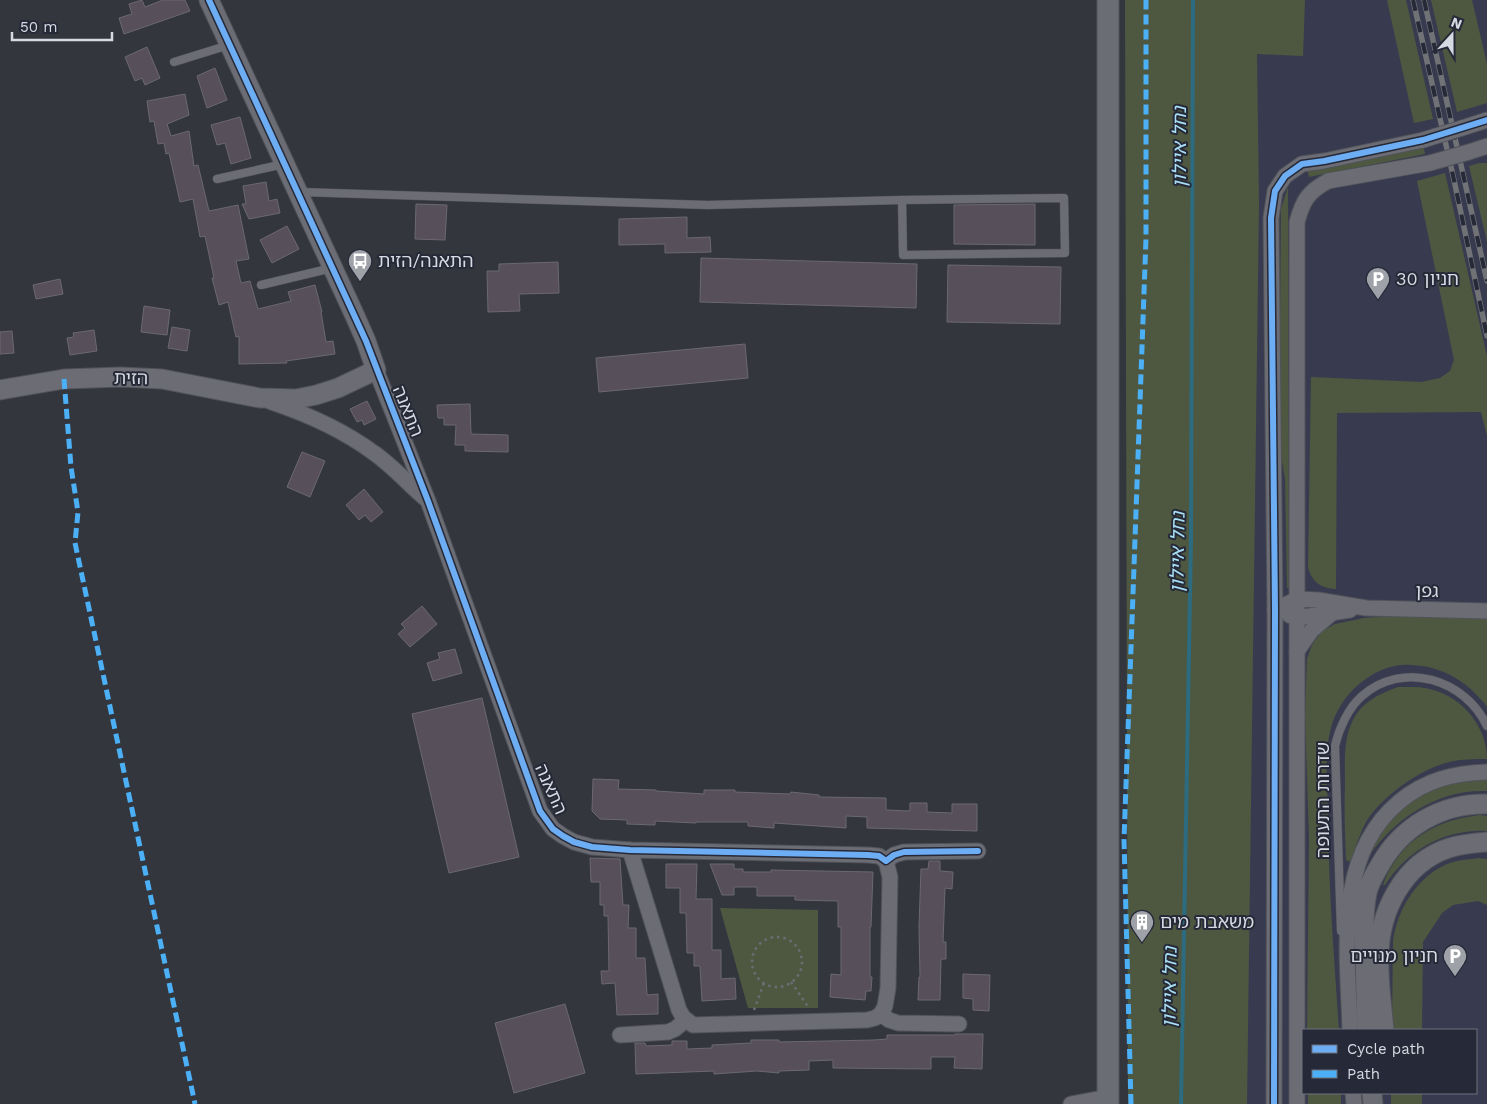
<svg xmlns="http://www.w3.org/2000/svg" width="1487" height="1104" font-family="'Work Sans','Noto Sans Hebrew',sans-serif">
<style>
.built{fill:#383b4f;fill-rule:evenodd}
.green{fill:#4e5841}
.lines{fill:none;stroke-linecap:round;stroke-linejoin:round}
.stream{stroke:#2d6b80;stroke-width:4}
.building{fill:#574f5a;stroke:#6b696f}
.service-casing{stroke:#51535a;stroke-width:9}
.minor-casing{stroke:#51535a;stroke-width:17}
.tertiary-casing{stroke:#51535a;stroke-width:21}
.secondary-casing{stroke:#51535a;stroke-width:23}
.path{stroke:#6b6d73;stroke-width:2.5;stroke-dasharray:2.5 4;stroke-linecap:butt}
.service{stroke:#6c6d74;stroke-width:8}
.minor{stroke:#6c6d74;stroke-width:15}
.tertiary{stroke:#6c6d74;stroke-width:19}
.secondary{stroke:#6a6e74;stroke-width:21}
.rail-casing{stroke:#707276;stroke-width:5.5}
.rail{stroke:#262937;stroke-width:4;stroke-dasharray:11;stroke-linecap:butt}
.minor-bridge-casing{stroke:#51535a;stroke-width:17;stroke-linecap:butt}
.minor-bridge{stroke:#6c6d74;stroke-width:15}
.quiet{stroke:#4cb0f7;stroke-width:5;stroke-dasharray:10 5;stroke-linecap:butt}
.cycleway-casing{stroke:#262937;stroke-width:9}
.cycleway{stroke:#6dadf4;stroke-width:6}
.labels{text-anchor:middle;stroke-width:4;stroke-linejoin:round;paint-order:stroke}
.poi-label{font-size:18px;fill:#d8dae3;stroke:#262937;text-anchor:start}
.street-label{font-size:18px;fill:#d8dae3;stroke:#262937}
.water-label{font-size:19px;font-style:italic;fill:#a9e0f5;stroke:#262937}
</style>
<rect width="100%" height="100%" fill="#34363e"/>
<path class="built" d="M1227,0h260v1104h-272zM1303,1030h173v63h-173z"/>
<g class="green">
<polygon points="1125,0 1305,0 1303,56 1257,54 1259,203 1247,1104 1128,1104"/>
<polygon points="1387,0 1406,0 1433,119 1414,123"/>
<polygon points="1431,0 1472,0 1487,64 1487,103 1457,112"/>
<polygon points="1423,145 1425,154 1309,177 1307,168"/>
<polygon points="1480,163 1487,163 1487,242 1469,166"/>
<path d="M1445,173l42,183v80l-6,-24 -144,1 -1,176c-15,-1 -23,-6 -28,-21l3,-191 110,5 19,-4 10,-7 4,-11 -37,-179z"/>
<polygon points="1288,187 1289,588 1287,588 1285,479 1279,443 1281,209"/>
<path d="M1418,614l69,3v90c-4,-7 -10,-11 -15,-17 -19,-16 -36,-24 -61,-25 -36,-3 -72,30 -80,63 -7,25 -4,53 -3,79 0,75 6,149 11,223h-32l2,-191 -4,-124 2,-56 5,-14 10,-14 13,-7 29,-6z"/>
<path d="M1398,687c12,0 24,-1 35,3 30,8 54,37 54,69 -13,0 -26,0 -38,3 -29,7 -68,35 -83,60 -7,13 -11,27 -15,40l-5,-2c-1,-25 -2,-51 -1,-76 0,-22 -2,-44 8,-64 9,-18 28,-27 45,-33z"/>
<path d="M1487,779v12c-49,-2 -92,27 -119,66l18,-35 30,-25 31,-14z"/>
<path d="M1480,815l7,1v15c-43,-2 -79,19 -102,54h-2c16,-44 52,-65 97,-70z"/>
<path d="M1478,858l9,1v46l-9,-4 -25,4 -11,8 -19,29 -1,88h-30l1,-89c4,-30 22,-61 50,-75 11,-6 23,-6 35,-8z"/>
<polygon points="720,908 818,910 818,1008 748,1008"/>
<rect x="1308" y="1093" width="33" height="11"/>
<rect x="1391" y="1093" width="31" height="11"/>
</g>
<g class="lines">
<polyline class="stream" points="1181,1104 1191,538 1193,0"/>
</g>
<g class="building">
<polygon points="142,0 145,7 163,0 185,0 190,11 124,34 119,18 132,14 129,4"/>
<polygon points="147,47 160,78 145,85 142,78 135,81 125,57"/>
<polygon points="215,68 227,100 207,108 197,76"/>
<polygon points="185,94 189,115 167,124 171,136 189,131 194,166 198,165 209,211 238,205 249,259 236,261 241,283 250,281 258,309 291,301 288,292 315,285 322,312 321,312 326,342 333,341 335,354 286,361 287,363 239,364 239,336 236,337 228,302 219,305 212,278 214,278 205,236 200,237 193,199 180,202 169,153 166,154 164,143 158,144 154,121 150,122 147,101"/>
<polygon points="240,117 251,158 231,164 225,143 217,145 211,125"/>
<polygon points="266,182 269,201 277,199 280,213 249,219 242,204 246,204 243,186"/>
<polygon points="416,204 447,205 445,240 415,239"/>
<polygon points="1035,204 1035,245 954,244 954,205"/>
<polygon points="687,217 687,238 710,237 711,252 665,253 665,244 619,245 619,219"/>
<polygon points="287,226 299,249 272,263 260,240"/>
<polygon points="701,258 917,264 916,308 700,302"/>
<polygon points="558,262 559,293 519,294 520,311 488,312 487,271 499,271 499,264"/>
<polygon points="948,265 1061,267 1060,324 947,322"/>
<polygon points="60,279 63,294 36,299 33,285"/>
<polygon points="144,306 170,310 167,335 141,332"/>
<polygon points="172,327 190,330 187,351 168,348"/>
<polygon points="94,330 97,351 70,355 67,338 74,337 73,333"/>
<polygon points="12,331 14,353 0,354 0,332"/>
<polygon points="745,344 748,378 599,392 596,358"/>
<polygon points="367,401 376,419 364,425 362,420 357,422 350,409"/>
<polygon points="470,404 471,434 508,435 508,452 465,451 465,445 455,445 456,425 444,425 444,418 438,418 437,405"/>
<polygon points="302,452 325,461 310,497 287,487"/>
<polygon points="364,489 383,512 371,522 365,515 359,520 346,505"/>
<polygon points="422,606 437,624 410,647 398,634 405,628 401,624"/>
<polygon points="455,649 462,673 433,681 427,663 440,659 438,653"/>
<polygon points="482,698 519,857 449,873 412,714"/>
<polygon points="593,779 619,780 618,789 656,790 656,791 704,794 704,790 735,790 735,792 790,794 791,792 819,795 819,797 886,798 886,810 910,811 910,803 927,803 927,812 952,813 952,804 977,804 977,831 867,828 867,817 846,816 846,828 774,823 774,828 748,826 748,822 696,822 696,823 655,821 655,825 627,824 627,820 600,819 592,811"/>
<polygon points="590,858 620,859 623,905 629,905 628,928 636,928 636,958 645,958 647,995 658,994 658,1014 617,1015 615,983 602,984 601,971 609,971 608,916 604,916 604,905 600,905 600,882 591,882"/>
<polygon points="929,861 940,861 940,871 953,872 952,889 945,888 943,942 946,942 946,959 941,959 940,1000 918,1000 919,977 920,977 919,926 921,869 928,869"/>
<polygon points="666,864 697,864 696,899 712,899 712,950 721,950 721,979 735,978 736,999 702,1001 700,966 694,966 694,953 687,953 686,913 680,913 680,888 666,888"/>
<polygon points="710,864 734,864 734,869 743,869 743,872 771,872 771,870 873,872 871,927 870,927 870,977 872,977 871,991 866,991 865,1000 830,997 831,974 841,975 841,927 838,927 838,901 795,900 795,896 757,896 757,887 734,887 734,895 722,895"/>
<polygon points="963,974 990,975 989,1011 973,1010 973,999 963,998"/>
<polygon points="565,1004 585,1073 514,1093 495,1023"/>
<polygon points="955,1034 983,1034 982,1069 954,1068 955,1057 931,1057 931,1069 833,1068 833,1060 809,1061 809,1070 779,1071 779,1073 757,1071 714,1074 714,1071 636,1074 635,1043 645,1043 646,1046 672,1045 672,1041 687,1041 687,1049 712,1048 712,1045 751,1043 751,1040 779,1040 779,1042 874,1040 887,1039 887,1035 955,1035"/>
</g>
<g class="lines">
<g class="service-casing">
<g id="service">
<polyline points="174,62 229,45"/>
<polyline points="217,179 284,164"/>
<polyline points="300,192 708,205 902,200"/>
<polygon points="1064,198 1065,253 903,255 902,200"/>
<polyline points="261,285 332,268"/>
<path d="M1341,931l-6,-185c4,-17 13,-38 27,-50 41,-36 103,-17 125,30"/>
</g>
</g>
<g class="minor-casing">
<g id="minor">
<polyline points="1462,128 1487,120"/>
<polyline points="1469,152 1487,146"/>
<polyline points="376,370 428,501 540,811 553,829 563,836 574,842 592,847 630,850 868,855 879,856 886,861 894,855 904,852 978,851"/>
<path d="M271,402c36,12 72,28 103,51 19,13 34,31 52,46"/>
<polyline points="1275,610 1297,599 1318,600 1366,608 1487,611"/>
<polyline points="1289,615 1297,618 1350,610"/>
<polyline points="1297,651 1312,630 1332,613"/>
<polyline points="630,850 679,1010 683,1017 693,1025 867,1020 875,1018 881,1014 889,1020 898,1023 959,1024"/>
<polyline points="881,1014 885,1006 888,988 890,877 886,861"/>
<path d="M1350,1030c-2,-76 -17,-173 49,-228 26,-22 55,-29 88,-30"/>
<polyline points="620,1035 668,1032 675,1029 686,1020"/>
<polyline points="1353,1093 1354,1104"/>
<polyline points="1071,1104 1108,1097"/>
<polyline points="1274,1104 1275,610 1271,218 1275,191 1285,176 1302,164 1324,161 1423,140"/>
<path d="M1297,1104v-882c6,-22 11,-30 31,-41l102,-18"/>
</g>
</g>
<g class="tertiary-casing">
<g id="tertiary">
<polyline points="0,390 64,379 121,377 162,379 260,398 296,399 316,395 338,388 376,370 366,341 355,316 209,0"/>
<path d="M1367,1030c-1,-25 -1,-51 -2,-76 -1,-21 -2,-41 2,-61 2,-10 8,-19 13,-28 22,-39 62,-62 107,-61"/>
<path d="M1384,1030c-2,-24 -6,-49 -5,-73 0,-45 24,-94 70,-109 12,-4 25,-5 38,-6"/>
<polyline points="1372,1093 1373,1104"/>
</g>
</g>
<g class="secondary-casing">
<polyline id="secondary" points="1108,1104 1108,0"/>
</g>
<g class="path">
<circle cx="777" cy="962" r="25"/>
<polyline points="791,982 809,1008"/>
<polyline points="754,1010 764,983"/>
</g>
<use href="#service" class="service"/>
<use href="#minor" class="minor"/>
<use href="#tertiary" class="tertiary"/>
<use href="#secondary" class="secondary"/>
<g class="rail-casing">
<g id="rail">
<polyline points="1413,0 1454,180 1487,336"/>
<polyline points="1424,0 1487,281"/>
</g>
</g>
<use href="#rail" class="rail"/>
<g class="minor-bridge-casing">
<g id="minor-bridge">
<polyline points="1423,140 1462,128"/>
<polyline points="1430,163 1469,152"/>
</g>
</g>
<use href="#minor-bridge" class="minor-bridge"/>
<g class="quiet">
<polyline points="64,379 71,467 78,512 75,543 195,1104"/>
<polyline points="1131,1104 1124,840 1146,238 1146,0"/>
</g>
<g class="cycleway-casing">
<g id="cycleway">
<polyline points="209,0 366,341 428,501 540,811 553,829 563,836 574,842 592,847 630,850 868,855 879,856 886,861 894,855 904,852 978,851"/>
<polyline points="1274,1104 1275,610 1271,218 1275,191 1285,176 1302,164 1324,161 1423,140 1487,120"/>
</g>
</g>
<use href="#cycleway" class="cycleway"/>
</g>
<defs>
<g id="bus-pin" transform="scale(1.25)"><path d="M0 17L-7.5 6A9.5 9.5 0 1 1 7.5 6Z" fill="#9fa1a9" stroke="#262937"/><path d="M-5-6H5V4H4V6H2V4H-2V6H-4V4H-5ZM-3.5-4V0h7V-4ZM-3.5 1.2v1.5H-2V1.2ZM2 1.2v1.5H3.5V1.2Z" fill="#fff"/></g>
<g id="parking-pin" transform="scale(1.25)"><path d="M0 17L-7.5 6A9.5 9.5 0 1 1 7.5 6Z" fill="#9fa1a9" stroke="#262937"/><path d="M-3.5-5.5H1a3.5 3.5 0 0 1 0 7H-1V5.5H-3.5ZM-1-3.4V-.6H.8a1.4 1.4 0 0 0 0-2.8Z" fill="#fff"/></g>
<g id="building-pin" transform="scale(1.25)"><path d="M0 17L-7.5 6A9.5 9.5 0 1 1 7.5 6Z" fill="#9fa1a9" stroke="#262937"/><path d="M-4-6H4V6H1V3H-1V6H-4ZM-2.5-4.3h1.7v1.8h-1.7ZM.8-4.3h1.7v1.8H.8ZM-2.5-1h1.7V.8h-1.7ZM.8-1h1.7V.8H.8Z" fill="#fff"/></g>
</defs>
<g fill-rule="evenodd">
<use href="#bus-pin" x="360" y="261"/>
<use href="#parking-pin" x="1378" y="279"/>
<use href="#building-pin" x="1142" y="922"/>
<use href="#parking-pin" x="1455" y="956"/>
</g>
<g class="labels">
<g class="poi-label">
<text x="378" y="267">התאנה/הזית</text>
<text x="1396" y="285">חניון 30</text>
<text x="1160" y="928">משאבת מים</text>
<text x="1438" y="962" text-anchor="end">חניון מנויים</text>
</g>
<g class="street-label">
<text transform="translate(131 378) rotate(1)" y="6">הזית</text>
<text transform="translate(408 411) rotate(68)" y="6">התאנה</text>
<text transform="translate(1427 591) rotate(1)" y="6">גפן</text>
<text transform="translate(551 789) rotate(66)" y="6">התאנה</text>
<text transform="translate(1323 800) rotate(-90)" y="6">שדרות התעופה</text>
</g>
<g class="water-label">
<text transform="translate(1179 147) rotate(-90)" y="7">נחל איילון</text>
<text transform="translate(1177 552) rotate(-89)" y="7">נחל איילון</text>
<text transform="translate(1169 987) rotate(-89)" y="7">נחל איילון</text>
</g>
</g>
<rect x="1302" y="1029" width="175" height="65" fill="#262937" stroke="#6d707c"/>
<rect x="1312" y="1045" width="25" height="8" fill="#6dadf4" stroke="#6d707c"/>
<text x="1347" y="1054" font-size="15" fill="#d8dae3">Cycle path</text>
<rect x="1312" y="1070" width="25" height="8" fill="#4cb0f7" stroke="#6d707c"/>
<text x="1347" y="1079" font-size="15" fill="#d8dae3">Path</text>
<g transform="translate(1452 35) rotate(21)" stroke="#262937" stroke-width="4" paint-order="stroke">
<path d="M0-4L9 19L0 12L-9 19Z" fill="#d8dae3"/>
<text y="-8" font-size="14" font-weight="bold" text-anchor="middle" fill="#d8dae3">N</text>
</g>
<path d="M12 32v8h100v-8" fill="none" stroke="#d8dae3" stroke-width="2.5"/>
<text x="20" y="32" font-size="15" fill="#d8dae3" stroke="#262937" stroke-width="4" paint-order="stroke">50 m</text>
</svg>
